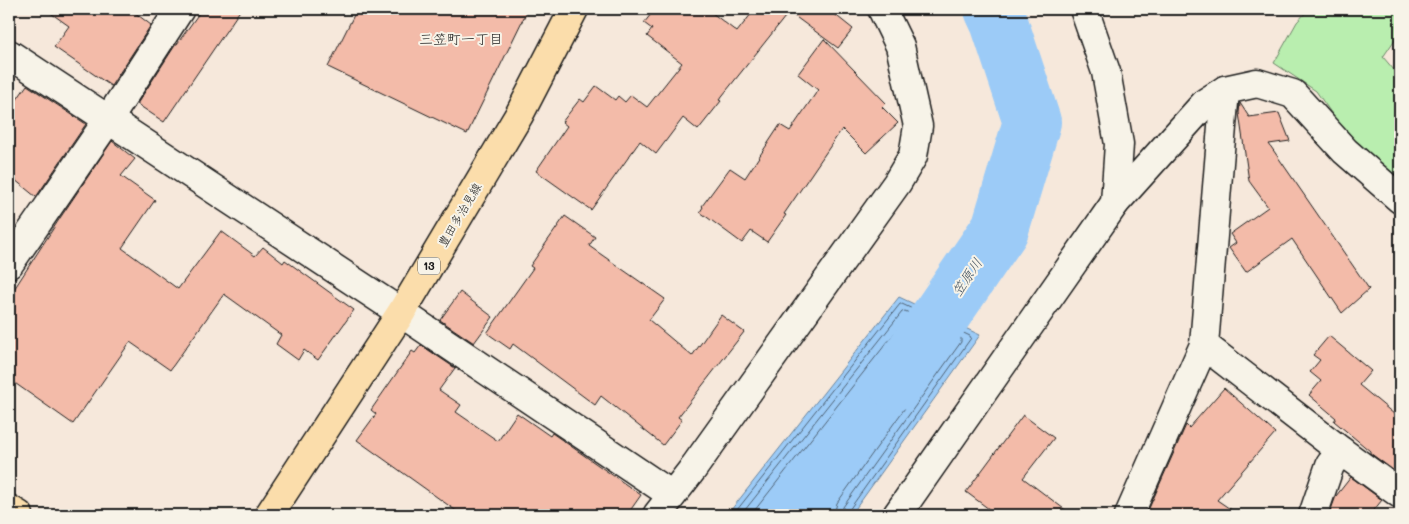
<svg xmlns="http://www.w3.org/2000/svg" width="1409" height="524" font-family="Mali,'Klee One',sans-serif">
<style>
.green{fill:#b9eeaf;stroke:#6a8566}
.water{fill:#9ccbf7;stroke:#69859f}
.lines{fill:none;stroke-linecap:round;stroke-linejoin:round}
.shore{stroke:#4f6274;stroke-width:1}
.river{stroke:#9ccbf7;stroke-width:58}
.building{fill:#f3bba9;stroke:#1c1c1c}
.street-casing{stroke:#1c1c1c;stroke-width:31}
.primary-casing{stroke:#1c1c1c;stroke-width:31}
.street{stroke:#f7f3e8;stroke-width:28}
.primary{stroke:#fbddab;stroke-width:28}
.labels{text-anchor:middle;stroke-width:4;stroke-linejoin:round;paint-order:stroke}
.shield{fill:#f7f3e8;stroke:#5e5c59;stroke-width:1}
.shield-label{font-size:11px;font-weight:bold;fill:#1c1c1c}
.street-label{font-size:12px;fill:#1c1c1c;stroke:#f7f3e8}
.neighbourhood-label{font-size:14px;fill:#1c1c1c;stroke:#f7f3e8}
.water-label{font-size:14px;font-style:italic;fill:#42515e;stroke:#f7f3e8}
</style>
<rect width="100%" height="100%" fill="#f6e8db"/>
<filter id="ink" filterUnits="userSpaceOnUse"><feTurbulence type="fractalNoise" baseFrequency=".02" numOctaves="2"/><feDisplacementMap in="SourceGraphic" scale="10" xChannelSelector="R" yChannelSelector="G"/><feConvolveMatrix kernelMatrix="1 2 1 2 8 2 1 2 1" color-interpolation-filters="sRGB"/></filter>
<g filter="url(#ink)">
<polygon class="green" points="1309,9 1400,9 1400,32 1383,57 1400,77 1400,177 1358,152 1316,91 1274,63 1297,22"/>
<polygon class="water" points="899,297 980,335 851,515 727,515"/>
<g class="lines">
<g class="shore">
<polyline points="733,515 900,304 902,304 970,336 971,338 849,510 848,515"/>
<polyline points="741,515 902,312 905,311 961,338 961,342 843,507 841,515"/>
<polyline points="751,515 904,321 907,321 949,341 950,345 837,503 834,515"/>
</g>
<polyline class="river" points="896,381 1000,229 1032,122 999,22 993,9"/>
</g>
<g class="building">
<polygon points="45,9 130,9 151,25 111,86 54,47 69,26"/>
<polygon points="202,9 241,9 164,122 137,104 176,44 177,44"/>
<polygon points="357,9 528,9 467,134 328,67"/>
<polygon points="655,9 707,9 737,32 755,9 828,9 853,29 838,48 789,12 719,100 721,101 698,130 683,118 656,154 640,141 591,210 536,171 567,126 562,122 580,99 584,102 596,86 615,100 618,96 625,102 631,95 647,107 682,63 647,36 652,29 644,23"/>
<polygon points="824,39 886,103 882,107 898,123 866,153 842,129 784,214 786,215 767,242 751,231 742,243 700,212 703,207 702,206 730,168 745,178 780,125 790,131 818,90 798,74"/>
<polygon points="27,85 86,124 36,197 9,175 9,111"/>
<polygon points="1240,103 1249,117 1279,113 1290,141 1269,144 1369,289 1342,313 1292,239 1246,272 1229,248 1236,243 1230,234 1268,207 1249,181 1239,113"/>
<polygon points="112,141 135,159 121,176 155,200 122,248 178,289 221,231 255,256 263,247 283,263 285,260 354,310 318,360 304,350 298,360 276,344 281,335 224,294 170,370 130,342 73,424 9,379 9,297 60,218"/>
<polygon points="565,216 595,237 589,246 665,299 649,320 692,356 721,315 744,332 678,417 682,420 663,445 601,396 595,405 513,344 510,349 487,333 533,268 530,266"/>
<polygon points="460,292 493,317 474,343 440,320"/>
<polygon points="1329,336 1371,371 1359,385 1400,419 1400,475 1370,453 1370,451 1334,421 1336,418 1309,395 1321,381 1310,372 1320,360 1313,355"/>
<polygon points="421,345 455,368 439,390 461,405 456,412 498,441 517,413 550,436 552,433 641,495 627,515 462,515 357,440 376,414 371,410 412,351 415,353"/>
<polygon points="1224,388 1275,433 1217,500 1239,515 1146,515 1186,425 1189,428"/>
<polygon points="1023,415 1054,438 1023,478 1072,515 997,515 966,492"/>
<polygon points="1351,477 1382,500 1370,515 1329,515 1336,496"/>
</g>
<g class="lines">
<g class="street-casing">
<g id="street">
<polyline points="9,54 385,302 672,495"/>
<polyline points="1115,203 1206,102 1225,90 1257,83 1293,94 1345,151 1400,199"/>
<polyline points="9,264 108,120 180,9"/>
<polyline points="1204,345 1341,451 1400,494"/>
<polyline points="657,515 692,470 897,183 913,156 918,126 900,46 882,9"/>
<polyline points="897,515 1115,203 1119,144 1106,72 1084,9"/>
<polyline points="1129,515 1204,345 1225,90"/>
<polyline points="1313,515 1330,465 1341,451"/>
</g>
</g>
<g class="primary-casing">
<g id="primary">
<polyline points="9,509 19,515"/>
<polyline points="269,515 401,313 519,115 574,9"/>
</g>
</g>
<use href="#street" class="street"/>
<use href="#primary" class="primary"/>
</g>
</g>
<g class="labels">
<rect class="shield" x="418" y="257.5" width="22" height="17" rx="4"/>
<g class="shield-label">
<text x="429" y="270">13</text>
</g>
<g class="street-label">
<text transform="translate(460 215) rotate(-59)" y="4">豊田多治見線</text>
</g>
<g class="neighbourhood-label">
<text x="461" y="44">三笠町一丁目</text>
</g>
<g class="water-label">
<text transform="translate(967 277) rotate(-56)" y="5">笠原川</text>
</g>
</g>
<rect width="1409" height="524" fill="none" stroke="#f7f3e8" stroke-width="30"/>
<rect x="15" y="15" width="1379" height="494" fill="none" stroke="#1c1c1c" stroke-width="2" filter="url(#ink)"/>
</svg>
